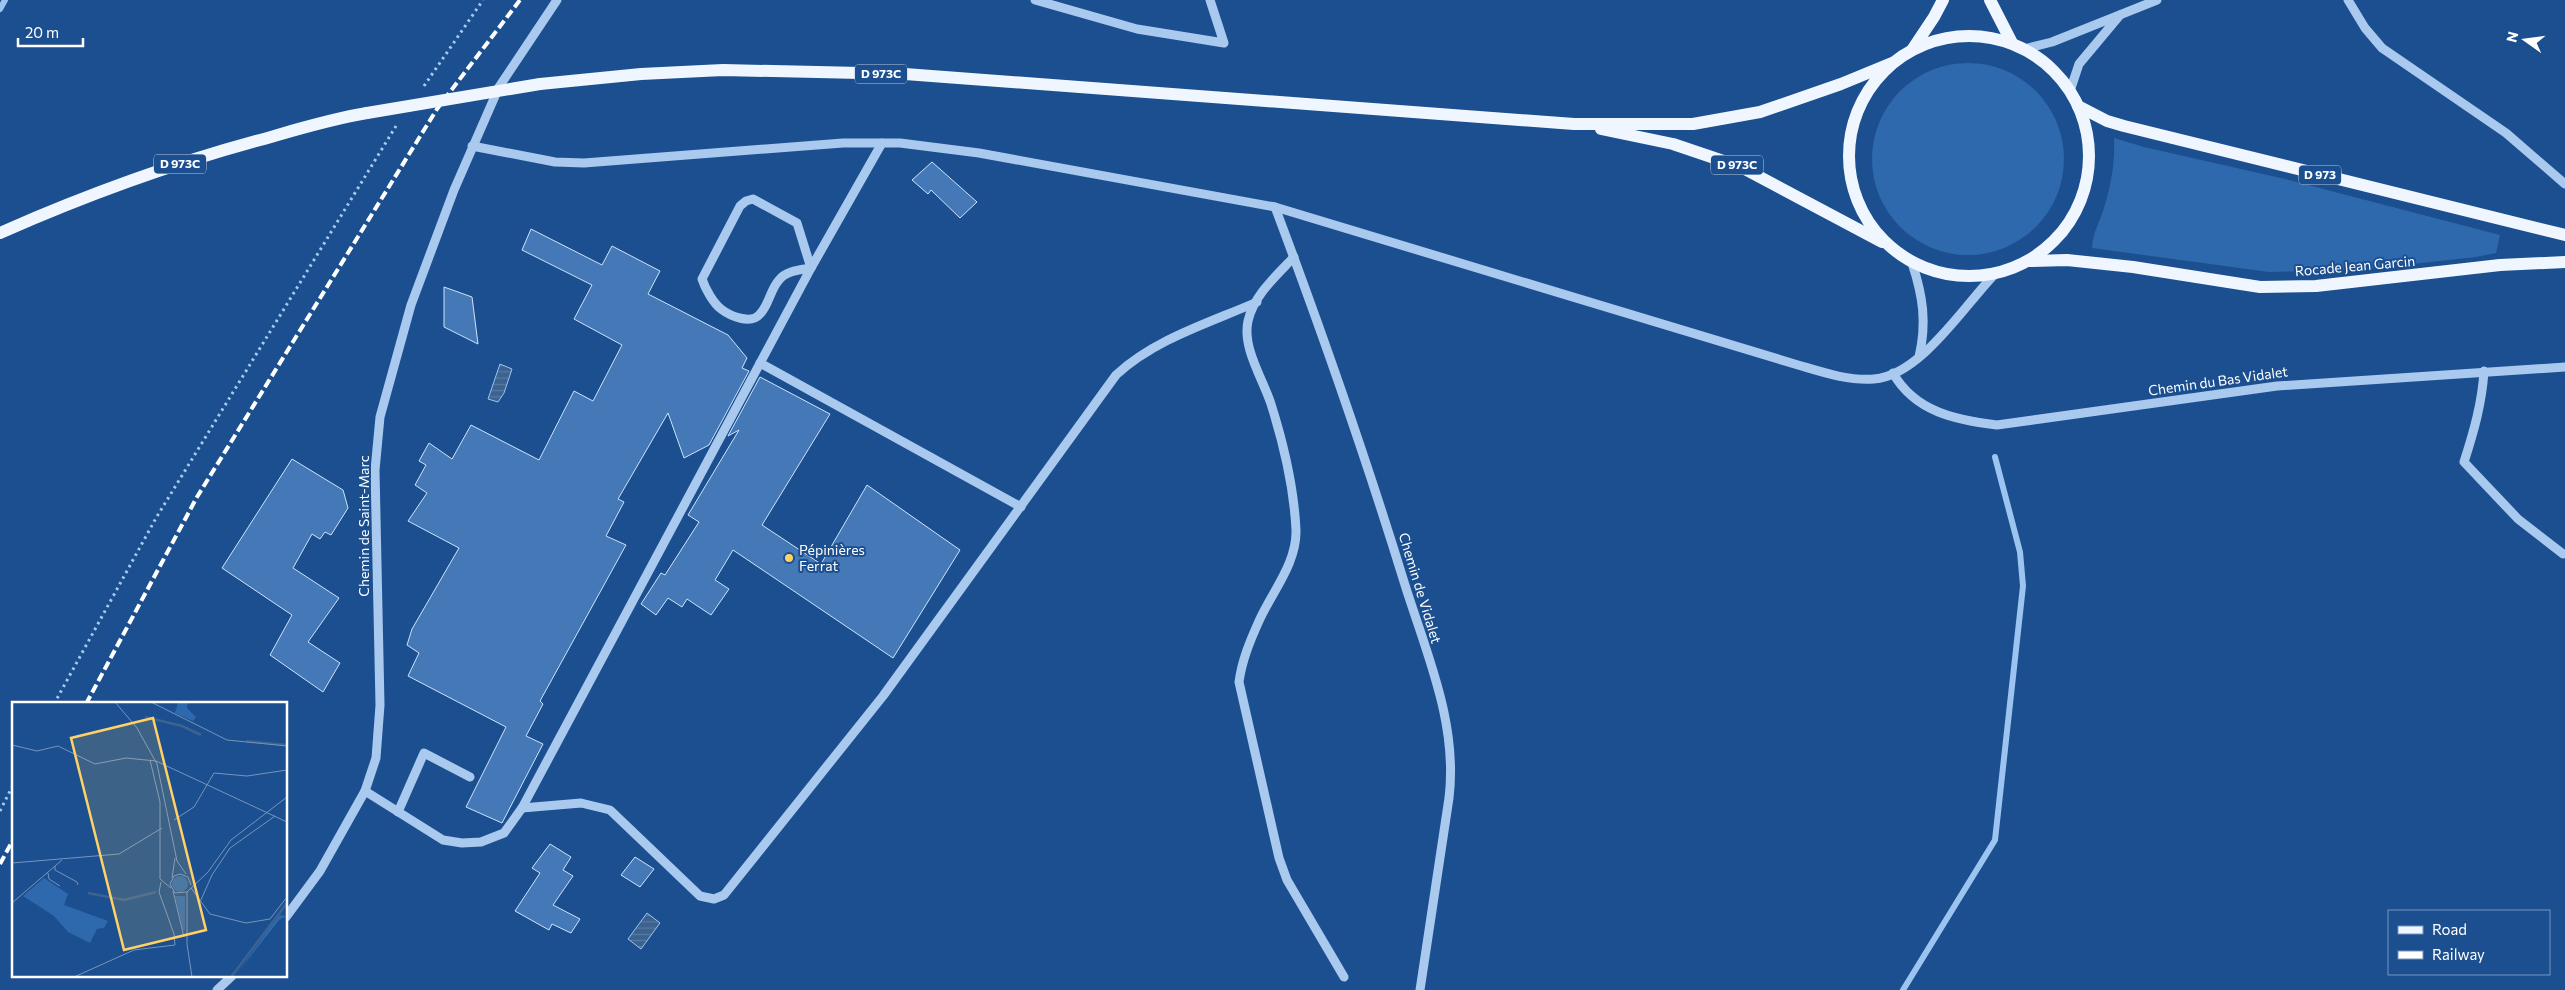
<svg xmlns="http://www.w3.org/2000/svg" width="2565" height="990" font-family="Commissioner,sans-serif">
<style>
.grass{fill:#2e69ad}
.water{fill:url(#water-rules);stroke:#9cc4f0}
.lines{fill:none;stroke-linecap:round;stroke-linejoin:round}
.stream{stroke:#9cc4f0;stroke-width:6}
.building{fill:#4478b7;stroke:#cfe3fa}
.path{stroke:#a9c9ee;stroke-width:3;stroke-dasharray:2.5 4;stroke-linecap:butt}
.minor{stroke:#a9c9ee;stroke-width:9}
.major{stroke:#f0f6ff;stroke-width:12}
.rail{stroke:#fff;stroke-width:4;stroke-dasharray:9 4;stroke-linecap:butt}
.major-bridge{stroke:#f0f6ff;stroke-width:12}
.poi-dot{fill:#ffd166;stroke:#1b4f8f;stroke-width:2}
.labels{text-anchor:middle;stroke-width:4;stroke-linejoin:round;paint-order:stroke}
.shield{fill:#1b4f8f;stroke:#bbcadd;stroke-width:1}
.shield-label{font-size:12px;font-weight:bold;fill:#fff}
.street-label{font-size:14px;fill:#fff;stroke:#1b4f8f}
.poi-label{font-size:14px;fill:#fff;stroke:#1b4f8f;text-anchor:start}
.inset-river{fill:none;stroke:#3c6290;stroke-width:2.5}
.inset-road{fill:none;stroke:#7695bc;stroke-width:1}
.view{fill:#ffd166;fill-opacity:0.15;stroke:#ffd166;stroke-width:2.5}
.inset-edge{fill:none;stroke:#fff;stroke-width:2.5}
</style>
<defs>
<pattern id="water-rules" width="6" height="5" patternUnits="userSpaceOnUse" patternTransform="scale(1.25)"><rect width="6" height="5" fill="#3c6290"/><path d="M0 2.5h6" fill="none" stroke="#597aa1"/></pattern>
</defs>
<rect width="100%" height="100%" fill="#1b4f8f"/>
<g class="grass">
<circle cx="1968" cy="159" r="96"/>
<path d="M2114,138l30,9 141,32 215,56 -4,18 -20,4 -117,13 -90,2 -177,-24c1,-16 6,-22 11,-37 8,-25 12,-47 11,-73z"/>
</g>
<g class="water">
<polygon points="500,364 512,369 504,393 498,402 488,399"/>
<polygon points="647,913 660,923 641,949 628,939"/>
</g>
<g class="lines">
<g class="stream">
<polyline points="0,9 5,0"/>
<polyline points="1903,990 1995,840 2023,586 2020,552 1995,457"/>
</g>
</g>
<g class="building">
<polygon points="932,162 977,202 960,218 931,190 928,194 912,180"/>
<polygon points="531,229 602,265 612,246 660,271 648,294 728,335 747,358 742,368 749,371 709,445 684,458 668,413 618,499 624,502 606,536 626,545 540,701 543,704 526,736 543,744 502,823 466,807 506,727 408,676 419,653 407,645 412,629 459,548 408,521 427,493 415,485 426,465 419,461 429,443 452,459 471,425 539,460 574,391 593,401 622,345 574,319 592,285 522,250"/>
<polygon points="444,287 472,297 478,344 444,327"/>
<polygon points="760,377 830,414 762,525 821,564 867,485 960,550 893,658 733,550 715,580 729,589 711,615 687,599 682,607 668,598 656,615 641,604 661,573 665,575 699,522 688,515 739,430 728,436"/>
<polygon points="292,459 343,490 348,508 331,535 325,532 320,539 312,534 293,568 339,598 308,642 340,663 323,692 270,655 292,615 222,568"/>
<polygon points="550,844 571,857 563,870 573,876 553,905 580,919 571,933 552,924 549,930 515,911 540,873 532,868"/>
<polygon points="635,857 654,869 640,887 621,875"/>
</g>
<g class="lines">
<g class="path">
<polyline points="424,86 483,0"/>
<polyline points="54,704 156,518 396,126"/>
<polyline points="0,811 14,783"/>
</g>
<g class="minor">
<polyline points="1035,0 1137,29 1224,43 1210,0"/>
<polyline points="2348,0 2365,28 2382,48 2506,133 2565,184"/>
<polyline points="2024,49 2052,42 2157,0"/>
<polyline points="2070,91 2079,64 2120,15"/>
<path d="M472,146l83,16 29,1 259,-20h57l79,10 296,54 523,158c24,7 50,16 76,14 46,-3 90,-73 120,-104"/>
<path d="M753,199l44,24 14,45c-11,2 -25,3 -32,12 -9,10 -10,25 -19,34 -9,11 -30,2 -39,-5 -8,-6 -16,-21 -19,-30l38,-73 6,-5z"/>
<path d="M1275,207c47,125 91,251 130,378 22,70 53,139 44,213l-29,192"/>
<path d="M1294,257c-18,19 -40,38 -46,64 -6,27 15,58 23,83 13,41 23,84 25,126 1,33 -24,62 -37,91 -9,20 -17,39 -20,61l40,176 8,22 57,97"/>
<path d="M1912,263c11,33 15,60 7,94"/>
<polyline points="760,363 1021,507"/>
<path d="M2484,371c-2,32 -10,60 -20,91l54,57 45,35"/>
<path d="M1893,373c22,39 63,47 104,52l280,-39 288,-19"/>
<polyline points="365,791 443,840 462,843 481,842 504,833 522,808 811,268 882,143"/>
<path d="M522,808l59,-5 29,7 90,86 14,3 10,-4 159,-199 233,-321c39,-36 93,-52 141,-73"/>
<polyline points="398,812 424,753 470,777"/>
<polyline points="286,917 320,871 365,791 376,758 380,705 375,470 380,417 411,305 454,190 499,87 557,0"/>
<polyline points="217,990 232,976"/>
</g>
<g class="major">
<polyline points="1990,0 2012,43"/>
<circle cx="1969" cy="156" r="120"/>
<polyline points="1912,50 1934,17 1943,0"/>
<polyline points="540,84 641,74 723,70 905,74 1574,124 1693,124 1760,112 1841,84 1892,63"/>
<polyline points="2078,106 2107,121 2124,126 2565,235"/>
<polyline points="1601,129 1673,144 1741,167 1882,242"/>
<path d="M0,233c84,-37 171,-69 260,-93 35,-10 70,-21 107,-27"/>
<polyline points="2030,261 2067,260 2133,267 2260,287 2316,286 2500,265 2565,262"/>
</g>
<g class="rail">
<polyline points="86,704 197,497 437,109 520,0"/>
<polyline points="0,864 14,838"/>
</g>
<polyline class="major-bridge" points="367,113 540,84"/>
</g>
<circle class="poi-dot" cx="789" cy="558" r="5"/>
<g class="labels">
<g class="shield">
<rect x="855" y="64.5" width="52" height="19" rx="4"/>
<rect x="154" y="154.5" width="52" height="19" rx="4"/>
<rect x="1711" y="155.5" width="52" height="19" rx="4"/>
<rect x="2299" y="165.5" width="42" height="19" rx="4"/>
</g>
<g class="shield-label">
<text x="881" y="78">D 973C</text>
<text x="180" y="168">D 973C</text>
<text x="1737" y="169">D 973C</text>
<text x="2320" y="179">D 973</text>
</g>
<g class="street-label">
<text transform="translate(2355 266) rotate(-5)" y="5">Rocade Jean Garcin</text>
<text transform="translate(2218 381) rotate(-8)" y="5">Chemin du Bas Vidalet</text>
<text transform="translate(364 526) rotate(-90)" y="5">Chemin de Saint-Marc</text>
<text transform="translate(1420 588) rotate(73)" y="5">Chemin de Vidalet</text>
</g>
<g class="poi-label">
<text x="799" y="555">Pépinières<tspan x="799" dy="16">Ferrat</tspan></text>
</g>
</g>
<g transform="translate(12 702)">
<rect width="275" height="275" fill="#1b4f8f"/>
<path d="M160 182a8 8 0 1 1 16 0a8 8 0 1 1-16 0ZM32,176l24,16 -4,11 44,16 -4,7 -7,1 -7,14 -22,-11 -14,-16 -31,-20zM163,194h10v34h-2z" fill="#2e69ad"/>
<path d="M166,0h10l-1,6 9,9 -3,4 -18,-8zM267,213l8,1 -7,3 -46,58z" fill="#2e69ad"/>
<path class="inset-river" d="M133,15l37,9 19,9M234,39l41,4M76,191l36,7 32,-8M219,275l56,-74"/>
<path class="inset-road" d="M103,0l22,26 20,36 20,97 9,13M139,0l76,38 60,6M0,43l25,6 21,-5 37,18 31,-6 30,3 131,61M138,58l10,42v77l11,9M162,118l20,-13 20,-34 33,3 40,-6M0,161l107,-9 43,-26M43,164v4l22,12 1,3M36,171l1,6 11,7M160,176l3,-20M179,183l-3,-8 -8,-3 -6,2 -4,8 5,9 12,-1 21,-20 23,-32 56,-43M179,186l19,26 36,9 24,-4 17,-22M161,189l11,46M175,190v52l5,33M188,200l12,-27 18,-27 45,-32M0,201l50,-43M62,275l60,-27 41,-5 -1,-11 -15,-42 2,-10"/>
<path class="view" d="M141,16l53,212 -82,20 -53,-212z"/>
<rect width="275" height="275" class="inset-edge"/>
</g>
<rect x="2388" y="910" width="162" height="65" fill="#1b4f8f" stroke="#7695bc"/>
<rect x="2398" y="926" width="25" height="8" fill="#f0f6ff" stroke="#7695bc"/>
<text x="2432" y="935" font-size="15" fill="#ffffff">Road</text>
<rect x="2398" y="951" width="25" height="8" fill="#ffffff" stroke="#7695bc"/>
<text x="2432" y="960" font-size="15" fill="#ffffff">Railway</text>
<g transform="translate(2525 40) rotate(284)" stroke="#1b4f8f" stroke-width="4" paint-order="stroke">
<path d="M0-4L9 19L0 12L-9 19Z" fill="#ffffff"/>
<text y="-8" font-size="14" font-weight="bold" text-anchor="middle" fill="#ffffff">N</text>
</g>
<path d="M18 38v8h65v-8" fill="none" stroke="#ffffff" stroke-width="2.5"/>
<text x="25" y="38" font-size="15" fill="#ffffff" stroke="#1b4f8f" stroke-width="4" paint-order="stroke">20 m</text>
</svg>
